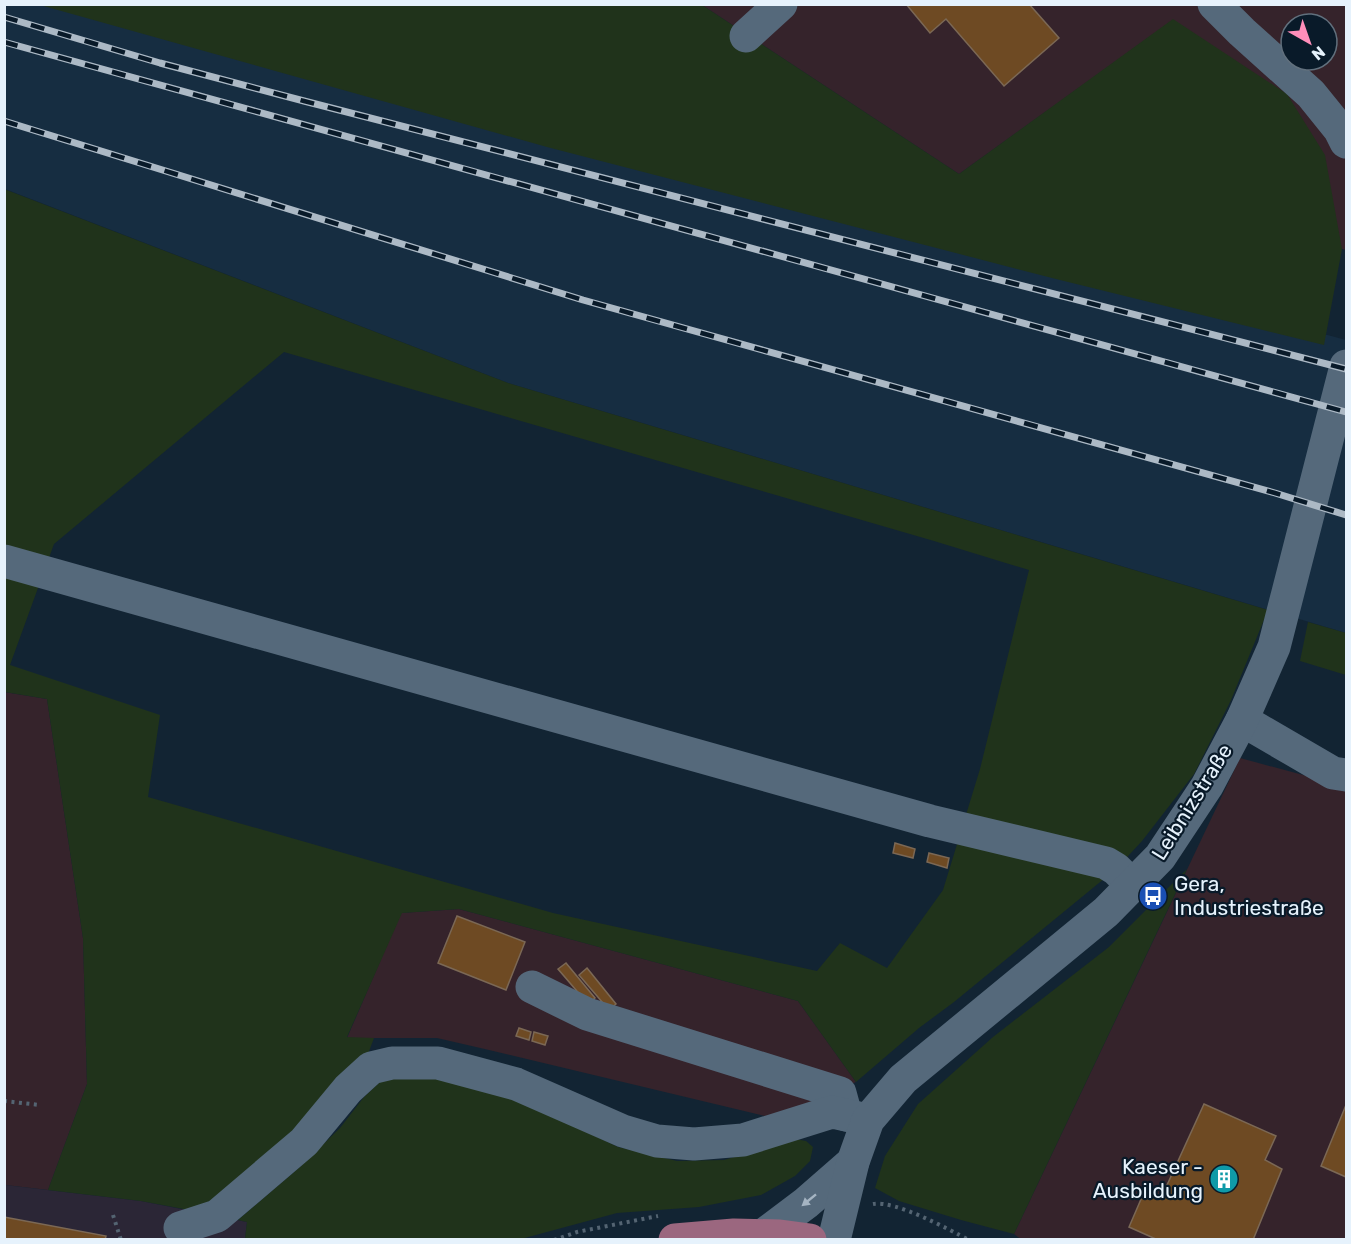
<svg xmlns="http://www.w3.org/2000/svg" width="1351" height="1244" font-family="Rubik,sans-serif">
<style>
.commercial{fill:#35232b;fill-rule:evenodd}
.education{fill:#2b2636}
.built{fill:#162d41}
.grass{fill:#20331b;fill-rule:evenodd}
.building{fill:#6e4a23;stroke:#7b6855;stroke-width:1.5}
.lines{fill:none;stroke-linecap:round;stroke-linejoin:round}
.path{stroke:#546472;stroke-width:4;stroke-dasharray:3 4.5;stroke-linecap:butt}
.minor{stroke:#55697b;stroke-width:33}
.major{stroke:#9b677f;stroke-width:33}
.rail-casing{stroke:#acb9c5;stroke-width:7}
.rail{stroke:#091a29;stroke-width:4.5;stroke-dasharray:14;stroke-linecap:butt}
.oneway{fill:#a5b4c2}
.labels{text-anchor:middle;stroke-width:4.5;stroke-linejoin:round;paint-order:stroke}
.street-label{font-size:21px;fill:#e6f2fc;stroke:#091a29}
.poi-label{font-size:21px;fill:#e6f2fc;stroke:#091a29;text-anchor:start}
</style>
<rect width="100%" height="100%" fill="#122433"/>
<g class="commercial">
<path d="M702,5h644v245l-4,-1 -169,-229 -214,154zM1291,24h36v36h-36z"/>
<polygon points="4,692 47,699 83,938 87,1084 48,1190 5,1185"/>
<polygon points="1240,758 1329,782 1346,785 1346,1239 1022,1240 1014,1234"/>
<polygon points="459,909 798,1001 856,1082 795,1111 765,1116 489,1050 437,1038 347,1038 401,913"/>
</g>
<polygon class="education" points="5,1185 141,1201 247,1222 245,1239 5,1240"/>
<polygon class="built" points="4,5 108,5 1346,340 1346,633 508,383 5,189"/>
<g class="grass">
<polygon points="40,5 702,5 959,174 1173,19 1287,94 1325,155 1342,249 1324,345 1056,279 547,147"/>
<path d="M4,189l504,194 760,227 -37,90 -37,74 -52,67 -26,28 -162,133 -35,26 -63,54 -58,-81 -339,-92 -57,4 -55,124 27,1 -6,16 -78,85 -85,74 -64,-12 -93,-11 39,-106 -4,-146 -36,-239 -42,-7zM284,352l650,189 95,29 -49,199 -37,121 -56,78 -47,-25 -23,28 -264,-58 -405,-116 12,-82 -150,-50 44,-121z"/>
<polygon points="1308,622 1346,633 1346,675 1300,661"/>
<polygon points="1187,869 1014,1234 961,1220 899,1201 875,1188 885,1156 918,1104 993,1037 1109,947"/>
<polygon points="398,1076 424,1077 468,1083 543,1111 618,1147 677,1161 724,1160 795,1139 806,1141 813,1147 810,1161 795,1176 761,1195 699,1207 617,1213 521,1239 245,1239 247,1222 238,1220 300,1167 340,1128 364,1097 380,1082"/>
</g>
<g class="building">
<polygon points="906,4 1029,4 1059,38 1004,86 946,19 930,33"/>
<polygon points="895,843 915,849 913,858 893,853"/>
<polygon points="929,853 949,858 947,868 927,862"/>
<polygon points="457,916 525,942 506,990 438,963"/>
<polygon points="566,963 595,998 588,1004 558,969"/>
<polygon points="587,968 616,1004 609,1010 579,975"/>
<polygon points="519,1028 531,1032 529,1040 516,1036"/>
<polygon points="534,1032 548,1036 545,1045 532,1041"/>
<polygon points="1204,1104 1276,1136 1265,1160 1282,1169 1253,1240 1158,1240 1129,1227 1145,1190 1162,1196"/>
<polygon points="1346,1105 1346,1177 1321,1166"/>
<polygon points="4,1217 106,1236 105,1240 4,1240"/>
</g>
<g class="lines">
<g class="path">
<polyline points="4,1101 40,1105"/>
<path d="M873,1204c22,-4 75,25 96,36"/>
<polyline points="113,1215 121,1240"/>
<polyline points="554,1240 577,1232 658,1216"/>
</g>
<g class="minor">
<polyline points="1214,4 1242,32 1311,94 1340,130 1346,142"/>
<polyline points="746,36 781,4"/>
<polyline points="4,561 930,821 1106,863 1116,869 1132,885"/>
<polyline points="1242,720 1333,773 1346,775"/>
<polyline points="532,987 587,1014 840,1093 846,1115"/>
<polyline points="180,1228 217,1216 304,1142 348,1089 371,1068 392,1063 438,1063 516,1084 623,1131 657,1141 694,1144 743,1140 832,1112 868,1120"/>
<polyline points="762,1236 806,1203 853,1162"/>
<polyline points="834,1240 853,1162 868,1120 903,1079 1106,912 1160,857 1207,786 1242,720 1274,647 1346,366"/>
</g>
<polyline class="major" points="675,1240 734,1235 780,1236 810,1240"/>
<g class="rail-casing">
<g id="rail">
<polyline points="4,17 160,63 304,101 1346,369"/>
<polyline points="4,42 1346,412"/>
<polyline points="4,121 583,300 1275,493 1346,515"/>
</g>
</g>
<use href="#rail" class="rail"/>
</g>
<defs><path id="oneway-solid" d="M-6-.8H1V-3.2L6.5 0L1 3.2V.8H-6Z" transform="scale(1.5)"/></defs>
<use class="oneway" href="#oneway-solid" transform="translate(809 1200) rotate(141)"/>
<defs>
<g id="bus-disc" transform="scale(1.5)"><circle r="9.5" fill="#1a4fb4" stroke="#091a29"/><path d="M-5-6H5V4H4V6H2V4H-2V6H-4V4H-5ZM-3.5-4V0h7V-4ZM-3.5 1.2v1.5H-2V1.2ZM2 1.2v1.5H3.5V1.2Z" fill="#fff"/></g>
<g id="building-disc" transform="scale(1.5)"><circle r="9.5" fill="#0f9aa8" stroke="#091a29"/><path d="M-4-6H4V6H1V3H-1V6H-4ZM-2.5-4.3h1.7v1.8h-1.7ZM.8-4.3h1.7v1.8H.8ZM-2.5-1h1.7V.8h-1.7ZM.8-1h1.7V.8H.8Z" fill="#fff"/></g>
</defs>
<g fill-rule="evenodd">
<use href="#bus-disc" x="1153" y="896"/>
<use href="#building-disc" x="1224" y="1179"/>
</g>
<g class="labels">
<g class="street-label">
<text transform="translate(1192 802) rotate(-58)" y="7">Leibnizstraße</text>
</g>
<g class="poi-label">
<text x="1174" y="891">Gera,<tspan x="1174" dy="24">Industriestraße</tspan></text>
<text x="1203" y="1174" text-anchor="end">Kaeser -<tspan x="1203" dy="24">Ausbildung</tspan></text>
</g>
</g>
<rect width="1351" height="1244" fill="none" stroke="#e6f2fc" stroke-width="12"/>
<g transform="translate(1309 42) rotate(140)"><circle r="28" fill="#091a29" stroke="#61707d" stroke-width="1.5"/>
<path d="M0-4.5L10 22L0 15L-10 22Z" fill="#ff8eba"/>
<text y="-9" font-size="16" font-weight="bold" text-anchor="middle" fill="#e6f2fc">N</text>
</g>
</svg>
